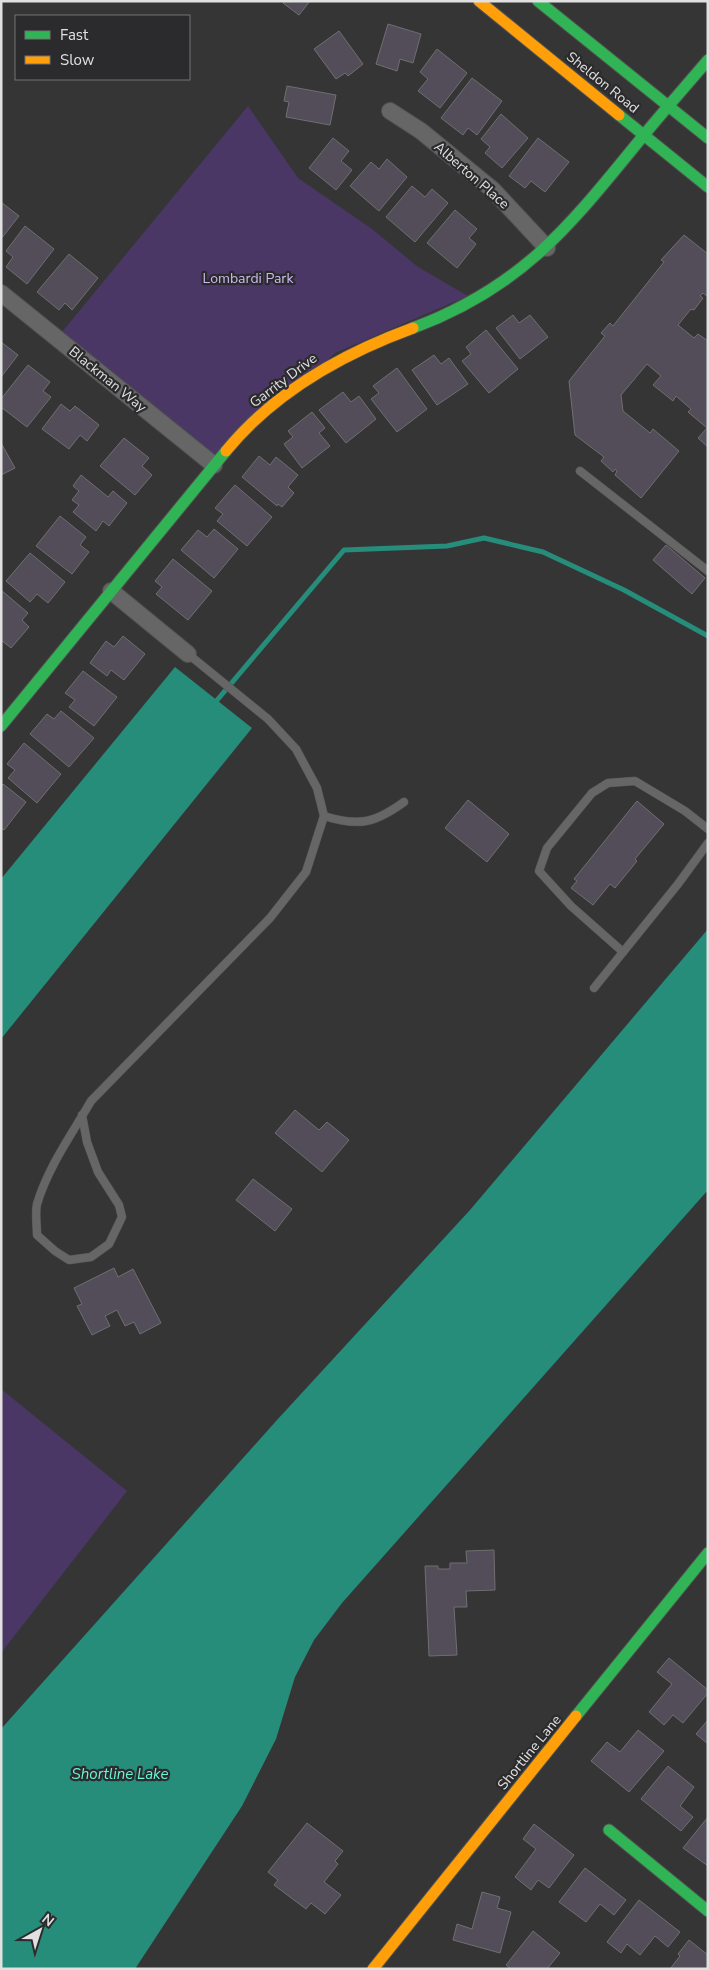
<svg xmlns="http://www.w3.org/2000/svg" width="709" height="1970" font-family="'Nunito Sans',sans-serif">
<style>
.green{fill:#4a3766}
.water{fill:#268d7a}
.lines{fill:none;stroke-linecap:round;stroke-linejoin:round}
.stream{stroke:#268d7a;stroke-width:5}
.building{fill:#524d59;stroke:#6f6f70}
.lane-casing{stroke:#515151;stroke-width:9}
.street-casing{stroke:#515151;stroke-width:18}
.fast-casing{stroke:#515151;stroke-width:13}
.slow-casing{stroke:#515151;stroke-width:13}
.lane{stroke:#666667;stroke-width:8}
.street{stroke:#666667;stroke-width:16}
.fast{stroke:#30b455;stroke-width:11}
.slow{stroke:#ff9f0a;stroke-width:11}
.labels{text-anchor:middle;stroke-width:4.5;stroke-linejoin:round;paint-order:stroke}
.street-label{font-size:14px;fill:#e1e1e2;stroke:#2b2a2c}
.park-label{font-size:14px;fill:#ccb9f1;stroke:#2b2a2c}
.water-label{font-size:15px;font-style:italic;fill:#66f8da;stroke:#2b2a2c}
</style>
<rect width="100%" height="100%" fill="#353536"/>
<g class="green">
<polygon points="248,106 298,178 372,229 418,267 468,296 335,353 214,465 57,338"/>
<polygon points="1,1389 127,1491 1,1653"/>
</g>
<g class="water">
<polygon points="175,667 252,728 1,1039 1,879"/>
<polygon points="708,929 708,1190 342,1603 314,1640 295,1677 276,1739 242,1806 135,1969 1,1969 1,1729 277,1420 470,1210"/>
</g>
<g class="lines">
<polyline class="stream" points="213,705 344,550 447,546 484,538 543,552 624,590 708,636"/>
</g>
<g class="building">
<polygon points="285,1 310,1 299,15 283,3"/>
<polygon points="388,24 421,34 413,63 400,59 397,71 376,64"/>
<polygon points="339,31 363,64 348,76 345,73 336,79 314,49"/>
<polygon points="437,49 467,73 440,108 418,91 428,79 420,72"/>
<polygon points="472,78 502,101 477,135 468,128 463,135 441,118"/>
<polygon points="287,86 336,95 330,125 286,117 289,102 284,101"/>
<polygon points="501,114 528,138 502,168 485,153 490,147 481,139"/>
<polygon points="333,138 349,151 341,161 352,170 336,190 309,168"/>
<polygon points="538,138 569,162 545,192 531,181 525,188 509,176"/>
<polygon points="387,159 407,177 379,211 350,186 371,162 379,169"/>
<polygon points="412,186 425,197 432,189 448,203 415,242 386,217"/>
<polygon points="1,202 19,216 1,239"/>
<polygon points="455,210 477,229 469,238 476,244 457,268 427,243"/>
<polygon points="25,226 54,249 27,284 6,267 13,257 6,251"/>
<polygon points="684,235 708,254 708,297 703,293 700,296 703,298 694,310 691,309 678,325 694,338 698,334 708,341 708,447 698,438 707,428 688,412 691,409 676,396 673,401 653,385 661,376 647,364 621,395 623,411 650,433 653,429 679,451 641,498 615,475 617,471 615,469 613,472 601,461 604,457 575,435 569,381 605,336 601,333 610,323 613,326 664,262 661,260"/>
<polygon points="69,254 98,278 72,310 65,303 59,310 37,292"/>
<polygon points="513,315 519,323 530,315 548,337 520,359 496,328"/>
<polygon points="486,330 518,369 489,393 462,361 471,354 466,347"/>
<polygon points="1,342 18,355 1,377"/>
<polygon points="434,355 441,364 449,358 468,384 437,405 412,370"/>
<polygon points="28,365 50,382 43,391 51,397 27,427 1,407 1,399"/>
<polygon points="397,368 427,409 397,432 371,399 379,393 373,386"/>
<polygon points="343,392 351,402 359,396 376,419 346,443 319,410"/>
<polygon points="61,404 70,411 75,406 99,425 87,441 80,435 69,449 42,429"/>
<polygon points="312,412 325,428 319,433 330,446 302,468 284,444 293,437 288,431"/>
<polygon points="124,438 149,458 142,466 152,475 135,495 100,466"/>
<polygon points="1,443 15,468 1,475"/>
<polygon points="259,456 270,465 276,457 298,475 288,487 294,493 282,507 278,504 277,506 242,477"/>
<polygon points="81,475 108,497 113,491 127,503 109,526 103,521 96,531 73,512 79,505 72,500 79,491 73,486"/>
<polygon points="235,485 272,517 247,546 217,521 223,514 215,508"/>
<polygon points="60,516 86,537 80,545 89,552 72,574 36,546"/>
<polygon points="214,529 238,549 214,578 181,550 198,530 207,537"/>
<polygon points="666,545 705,578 692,594 653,560"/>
<polygon points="30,553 65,582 48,603 37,594 30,602 6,581"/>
<polygon points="173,559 212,591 188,620 156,594 162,587 155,581"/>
<polygon points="1,590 28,613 22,620 29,627 11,648 1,640"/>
<polygon points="123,636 145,654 124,680 111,670 107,676 90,663 106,641 114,647"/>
<polygon points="83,671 117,697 94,726 69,707 75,700 65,693"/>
<polygon points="61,711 94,738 69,767 30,734 47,714 54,719"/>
<polygon points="24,743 61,774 37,803 8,778 15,770 7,764"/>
<polygon points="3,784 26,802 4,830 1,828 1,786"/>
<polygon points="468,800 509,834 487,862 445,828"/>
<polygon points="637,801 664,824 635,859 637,861 615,888 610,884 593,905 571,888 577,881 574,879"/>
<polygon points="295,1110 319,1130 327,1122 349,1140 322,1172 275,1133"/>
<polygon points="253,1179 292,1209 275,1231 236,1200"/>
<polygon points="114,1268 118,1277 133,1269 161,1323 140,1334 134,1322 125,1326 117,1310 105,1316 110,1326 92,1335 77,1306 82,1304 74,1288"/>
<polygon points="494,1550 495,1590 466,1591 467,1607 454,1607 457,1655 429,1656 425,1566 438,1566 438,1569 450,1569 450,1563 467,1563 466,1551"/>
<polygon points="669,1658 708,1690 708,1693 683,1723 673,1715 664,1725 649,1712 672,1684 657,1672"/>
<polygon points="708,1720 708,1744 696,1734"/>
<polygon points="638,1730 664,1751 629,1792 591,1761 607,1742 620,1752"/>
<polygon points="668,1766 694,1787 680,1806 693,1817 681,1831 641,1799"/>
<polygon points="708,1817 708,1866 683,1848"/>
<polygon points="307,1823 343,1851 335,1861 338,1864 324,1882 341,1895 325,1914 311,1903 306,1909 274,1885 278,1880 268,1872"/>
<polygon points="534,1824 574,1855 549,1888 538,1880 531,1890 515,1877 536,1849 523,1839"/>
<polygon points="585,1868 626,1900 614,1915 600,1904 586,1922 559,1902"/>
<polygon points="482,1892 500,1897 497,1908 511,1912 500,1953 453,1940 457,1924 472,1929"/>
<polygon points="639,1900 680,1932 668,1947 655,1936 640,1955 627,1944 621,1953 607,1942"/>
<polygon points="533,1931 560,1953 547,1969 511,1969 506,1965"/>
<polygon points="689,1940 708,1955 708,1969 670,1969 680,1956 678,1954"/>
</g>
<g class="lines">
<g class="lane-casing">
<g id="lane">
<polyline points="580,471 708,571"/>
<path d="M324,816c35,11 51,7 80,-14"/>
<polyline points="623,952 571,906 539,871 547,848 592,793 608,783 635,781 685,811 708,829"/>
<polyline points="594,988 678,884 708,843"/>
<path d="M82,1115l5,27 11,30 21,33 3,12 -13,27 -18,13 -22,3 -14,-9 -18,-16c0,-10 -2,-22 0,-31 11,-37 35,-70 54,-103l179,-183 36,-46 18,-56 -7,-28 -21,-39 -28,-30 -80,-65"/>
</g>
</g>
<g class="street-casing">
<g id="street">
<polyline points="390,111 421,131 493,190 547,248"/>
<polyline points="1,293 214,465"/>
<polyline points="111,591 188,654"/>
</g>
</g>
<g class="fast-casing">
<g id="fast">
<polyline points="538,1 708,138"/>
<polyline points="619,115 708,187"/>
<path d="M413,328c109,-41 155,-100 226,-187 22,-27 46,-54 69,-81"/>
<polyline points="1,726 226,451"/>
<polyline points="576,1716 708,1553"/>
<polyline points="609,1830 708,1911"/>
</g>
</g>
<g class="slow-casing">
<g id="slow">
<polyline points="479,1 619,115"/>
<path d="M226,451c49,-60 116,-97 187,-123"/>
<polyline points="373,1969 576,1716"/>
</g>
</g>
<use href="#lane" class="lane"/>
<use href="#street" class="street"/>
<use href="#fast" class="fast"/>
<use href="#slow" class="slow"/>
</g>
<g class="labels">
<g class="street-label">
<text transform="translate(603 82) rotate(39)" y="5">Sheldon Road</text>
<text transform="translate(472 175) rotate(41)" y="5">Alberton Place</text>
<text transform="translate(108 379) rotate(39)" y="5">Blackman Way</text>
<text transform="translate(283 380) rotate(-37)" y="5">Garrity Drive</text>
<text transform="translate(529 1752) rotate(-51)" y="5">Shortline Lane</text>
</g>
<g class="park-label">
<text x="248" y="283">Lombardi Park</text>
</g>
<g class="water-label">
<text x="120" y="1779">Shortline Lake</text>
</g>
</g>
<rect width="709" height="1970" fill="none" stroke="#e1e1e2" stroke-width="5"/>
<rect x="15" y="15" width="175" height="65" fill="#2b2a2c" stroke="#747375"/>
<rect x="25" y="31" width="25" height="8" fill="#30b455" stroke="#747375"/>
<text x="60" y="40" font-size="15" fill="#e1e1e2">Fast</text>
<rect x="25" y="56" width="25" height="8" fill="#ff9f0a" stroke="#747375"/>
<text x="60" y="65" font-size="15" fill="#e1e1e2">Slow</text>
<g transform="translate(40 1930) rotate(39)" stroke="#2b2a2c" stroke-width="4" paint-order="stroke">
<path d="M0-4L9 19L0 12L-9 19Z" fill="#e1e1e2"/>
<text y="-8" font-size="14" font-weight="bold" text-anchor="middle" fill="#e1e1e2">N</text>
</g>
</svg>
